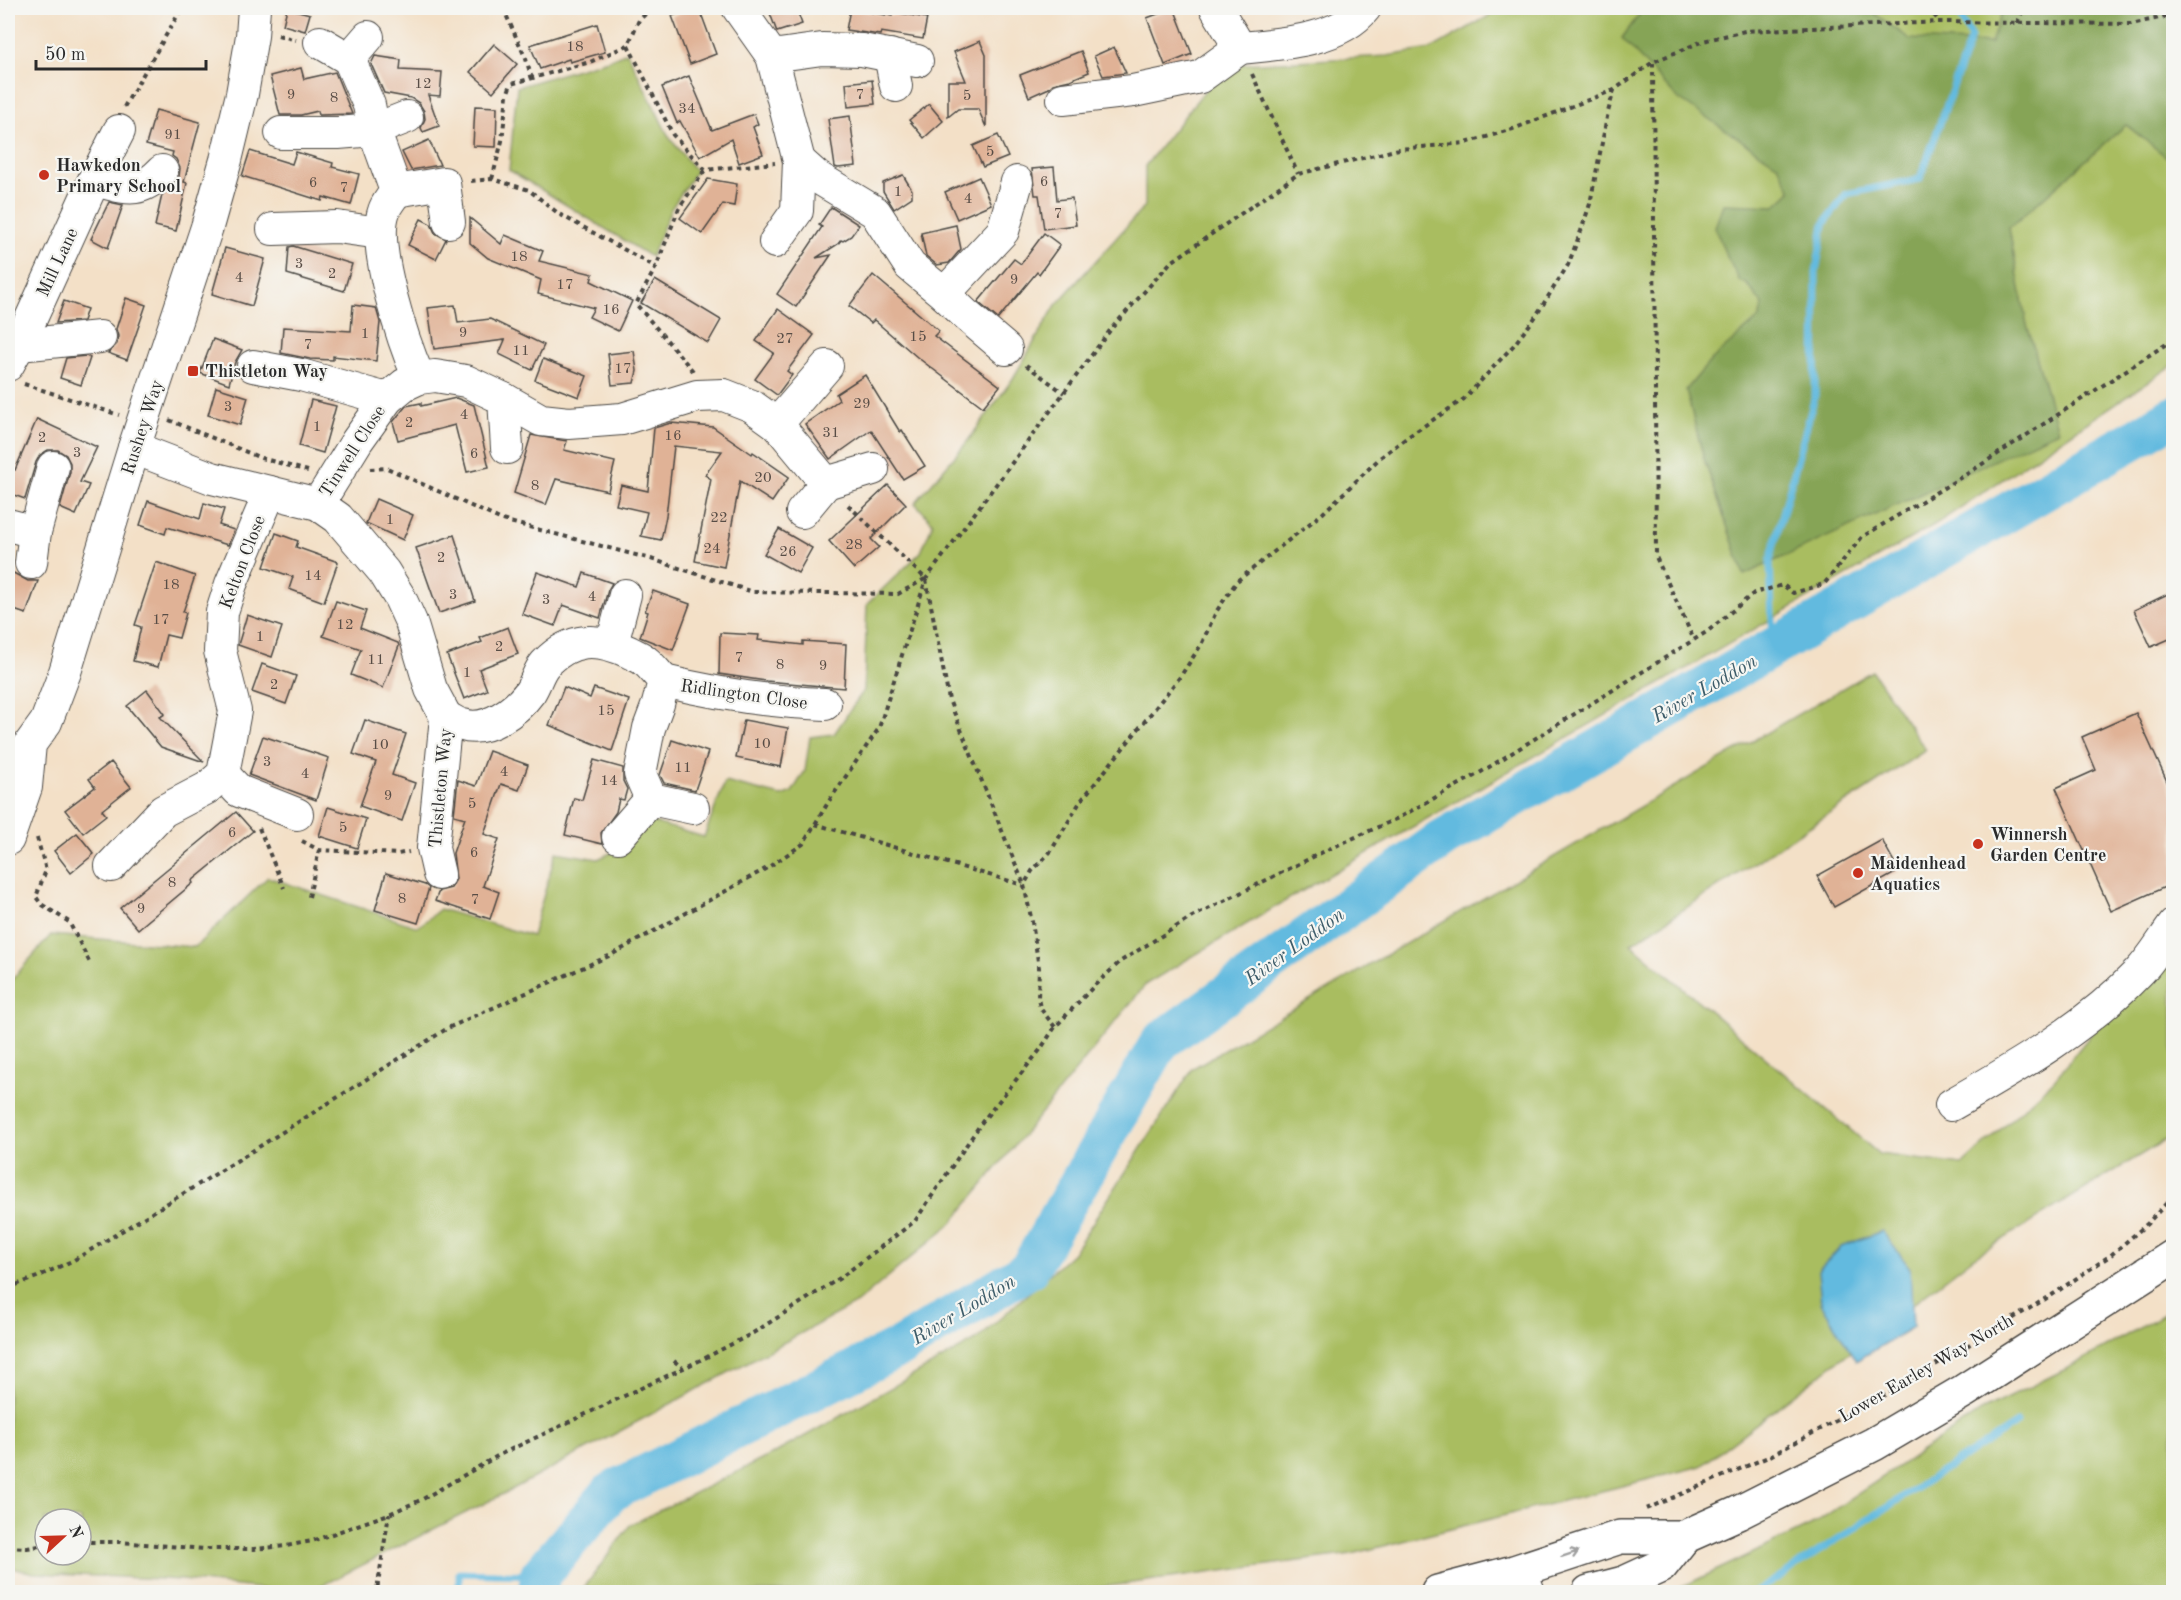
<svg xmlns="http://www.w3.org/2000/svg" width="2181" height="1600" font-family="'Old Standard TT',serif">
<style>
.green{fill:#a9bd61;stroke:#6a7446;stroke-width:1.5;fill-rule:evenodd}
.forest{fill:#86a457;stroke:#586841;stroke-width:1.5}
.water{fill:#62badf;stroke:#467285;stroke-width:1.5}
.lines{fill:none;stroke-linecap:round;stroke-linejoin:round}
.stream{stroke:#62badf;stroke-width:7}
.river{stroke:#62badf;stroke-width:40}
.building{fill:#e0b296}
.minor-casing{stroke:#494642;stroke-width:34}
.major-casing{stroke:#494642;stroke-width:36}
.path{stroke:#494642;stroke-width:4;stroke-dasharray:4.5 4.5;stroke-linecap:butt}
.minor{stroke:#fff;stroke-width:32}
.major{stroke:#fff;stroke-width:33}
.oneway{stroke:#a0a0a0}
.poi-dot{fill:#c8321e;stroke:#f6f6f2;stroke-width:2}
.labels{text-anchor:middle;stroke-width:4.5;stroke-linejoin:round;paint-order:stroke}
.number-label{font-size:15px;fill:#584d46}
.poi-label{font-size:18px;font-weight:bold;fill:#2b2b2b;stroke:#f6f6f2;text-anchor:start}
.street-label{font-size:18px;fill:#2b2b2b;stroke:#f6f6f2}
.water-label{font-size:20px;font-style:italic;fill:#3e5d6a;stroke:#f6f6f2}
</style>
<rect width="100%" height="100%" fill="#f6f6f2"/>
<filter id="ink" filterUnits="userSpaceOnUse"><feTurbulence type="fractalNoise" baseFrequency=".0167" numOctaves="2"/><feDisplacementMap in="SourceGraphic" scale="12" xChannelSelector="R" yChannelSelector="G"/><feConvolveMatrix kernelMatrix="1 2 1 2 8 2 1 2 1" color-interpolation-filters="sRGB"/></filter>
<filter id="wash" filterUnits="userSpaceOnUse"><feTurbulence type="fractalNoise" baseFrequency=".008" numOctaves="4" result="noise"/><feDisplacementMap in="SourceGraphic" scale="24" xChannelSelector="R" yChannelSelector="G"/><feGaussianBlur stdDeviation="1.35" result="paint"/><feColorMatrix in="noise" values="0 0 0 0 0 0 0 0 0 0 0 0 0 0 0 0 0 1.4 0 .05"/><feComposite in="paint" operator="in"/></filter>
<g filter="url(#wash)">
<rect width="100%" height="100%" fill="#f3e0c7"/>
<g class="green">
<path d="M1503,8h670v357l-234,157 -642,372 -151,90 -194,239 -95,80 -346,187 -202,102h-16l-111,-12 -148,-7 -26,-6v-583l43,-49 144,12 73,-70 150,50 22,-18 92,27 24,-84 42,7 19,-9 32,-29 55,16 21,-55 56,14 11,-4 13,-21 5,-34 24,-3 30,-44 3,-86 54,-52 12,-29 -18,-20 52,-61 45,-62 44,-75 89,-99v-40l80,-101 162,-9 44,-7zM45,1519h36v36h-36z"/>
<polygon points="627,52 669,137 696,171 671,209 651,257 509,170 517,87 608,60"/>
<polygon points="1872,671 1926,750 1631,944 1879,1154 1962,1165 2054,1080 2156,954 2173,939 2173,1135 1974,1257 1701,1466 1352,1554 1102,1587 1009,1592 581,1592 630,1525 775,1453 976,1340 1073,1253 1193,1068"/>
<polygon points="2173,1309 2173,1592 1671,1592 1810,1526 1981,1411 2066,1369"/>
</g>
<polygon class="forest" points="1644,8 1867,8 1910,39 1991,43 2003,8 2173,8 2173,162 2126,125 2009,228 2026,321 2058,431 1744,575 1704,459 1686,390 1711,360 1759,318 1763,305 1747,284 1740,281 1725,253 1715,227 1723,204 1775,206 1791,191 1778,165 1676,97 1622,38"/>
<polygon class="water" points="1882,1231 1910,1268 1913,1327 1856,1361 1821,1303 1818,1271 1841,1247"/>
<g class="lines">
<g class="stream">
<polyline points="1773,648 1770,560 1815,396 1816,272 1824,224 1846,194 1920,179 1971,37 1955,8"/>
<polyline points="459,1592 459,1573 540,1575"/>
<polyline points="1756,1592 2017,1423"/>
</g>
<polyline class="river" points="538,1592 540,1575 611,1492 900,1347 1029,1269 1160,1042 1444,838 2174,416"/>
</g>
<g id="blocks">
<g class="building">
<polygon points="287,8 310,14 305,31 283,25"/>
<polygon points="694,8 699,8 716,54 690,64 672,16"/>
<polygon points="768,8 796,8 802,24 777,32"/>
<polygon points="1174,8 1192,54 1165,65 1147,18"/>
<polygon points="850,9 892,16 893,12 927,18 923,39 881,32 880,35 846,30"/>
<polygon points="597,24 605,52 570,62 569,59 540,69 530,45"/>
<polygon points="980,41 986,55 986,127 978,109 958,109 948,117 948,81 966,81 954,52"/>
<polygon points="494,44 517,64 493,92 470,72"/>
<polygon points="1114,47 1126,73 1103,76 1094,56"/>
<polygon points="1081,51 1089,72 1070,80 1053,84 1049,88 1029,97 1020,75"/>
<polygon points="375,56 401,60 400,70 442,72 440,96 428,95 439,126 423,132 421,128 425,119 424,111 419,103 411,98 384,93 371,64"/>
<polygon points="301,68 304,79 335,72 352,114 319,115 318,111 301,115 280,115 270,76"/>
<polygon points="689,76 712,130 754,114 758,124 753,127 763,154 739,163 731,139 700,157 680,121 677,123 662,87"/>
<polygon points="872,80 875,104 848,107 846,83"/>
<polygon points="929,104 943,121 924,138 909,120"/>
<polygon points="475,106 497,107 496,147 473,146"/>
<polygon points="156,110 200,122 184,182 187,183 176,231 155,226 162,195 175,184 179,177 180,168 176,159 172,156 173,152 146,145"/>
<polygon points="850,116 856,166 838,168 835,167 828,119"/>
<polygon points="998,135 1008,157 983,167 973,146"/>
<polygon points="429,140 440,165 411,170 402,152"/>
<polygon points="250,151 292,164 296,152 333,163 332,167 359,174 351,205 323,197 322,201 242,176"/>
<polygon points="1054,167 1057,200 1072,198 1076,225 1044,229 1039,195 1035,195 1032,169"/>
<polygon points="903,175 912,190 912,197 894,209 883,191 883,183"/>
<polygon points="979,177 991,204 957,219 945,192"/>
<polygon points="708,179 737,184 734,206 723,204 702,234 680,218"/>
<polygon points="109,202 123,205 108,248 91,239"/>
<polygon points="831,207 859,225 851,236 843,241 841,240 838,244 816,258 831,255 796,307 777,294 822,227 819,225"/>
<polygon points="470,218 501,244 505,235 543,251 539,261 593,274 591,281 632,301 618,331 589,317 594,308 538,294 541,280 488,258 470,243"/>
<polygon points="421,219 431,224 435,233 446,239 436,259 408,245"/>
<polygon points="956,225 961,249 949,263 937,265 926,256 921,233"/>
<polygon points="1044,233 1060,245 1039,274 1037,272 998,319 978,302 1014,259 1021,264"/>
<polygon points="293,246 352,264 344,291 287,274 289,247"/>
<polygon points="225,248 265,259 252,306 212,294"/>
<polygon points="873,275 939,331 934,336 1000,386 983,407 917,357 874,320 871,323 849,306"/>
<polygon points="655,280 721,320 708,343 641,303"/>
<polygon points="126,298 146,305 127,360 108,353 117,344 118,336 116,329"/>
<polygon points="64,301 87,309 83,321 56,323"/>
<polygon points="353,305 376,308 380,322 376,361 333,356 333,360 310,359 281,353 283,327 351,331"/>
<polygon points="455,305 458,323 490,319 544,345 532,370 499,354 505,340 434,349 428,308"/>
<polygon points="778,309 814,335 787,371 792,375 777,395 755,379 774,353 756,341"/>
<polygon points="213,339 242,350 235,362 229,384 200,373"/>
<polygon points="634,351 637,371 634,383 612,385 608,354"/>
<polygon points="86,356 90,358 81,385 60,378 66,358"/>
<polygon points="543,359 587,376 579,397 535,380"/>
<polygon points="865,375 900,432 902,430 925,466 903,479 871,430 830,459 805,424 839,400 836,394"/>
<polygon points="216,387 248,397 240,425 208,415"/>
<polygon points="456,398 474,405 489,467 467,472 455,425 398,440 393,422 406,406 421,403 421,406"/>
<polygon points="311,400 336,406 323,453 299,446"/>
<polygon points="37,419 97,447 80,482 89,485 76,515 60,508 70,472 70,463 66,455 58,450 48,450 40,455 36,462 25,499 8,493 8,468 15,470"/>
<polygon points="671,423 713,427 752,454 753,452 789,477 772,502 740,481 724,567 695,561 711,479 705,475 722,451 674,446 666,516 661,540 641,536 647,512 616,505 621,485 648,491 654,428"/>
<polygon points="531,435 567,441 564,450 615,462 608,491 556,479 546,505 514,493"/>
<polygon points="888,485 906,504 871,539 879,547 854,569 829,541"/>
<polygon points="376,499 413,515 403,540 366,523"/>
<polygon points="148,501 200,519 204,503 224,509 219,525 234,530 228,545 167,527 165,534 140,525"/>
<polygon points="779,529 812,548 798,573 764,554"/>
<polygon points="276,533 298,541 296,547 338,562 324,602 289,589 293,577 264,567"/>
<polygon points="454,535 475,601 439,613 416,548"/>
<polygon points="156,562 195,576 183,612 186,613 179,638 166,635 158,667 133,661 141,627 135,625"/>
<polygon points="8,570 28,581 38,581 26,614 8,608"/>
<polygon points="537,572 579,587 584,573 612,583 608,590 600,618 563,605 555,626 522,614"/>
<polygon points="653,591 690,604 673,650 640,637 648,612 645,611"/>
<polygon points="2174,591 2174,637 2151,647 2134,610"/>
<polygon points="336,601 366,611 360,628 398,643 399,646 383,688 351,675 361,649 323,636"/>
<polygon points="247,615 282,627 272,657 238,645"/>
<polygon points="508,627 518,654 479,669 487,690 464,699 447,655 482,642 480,638"/>
<polygon points="720,633 759,635 758,640 803,645 803,641 846,644 844,688 766,681 719,674"/>
<polygon points="262,664 296,676 286,704 252,692"/>
<polygon points="564,687 590,698 594,688 629,700 612,751 549,725"/>
<polygon points="147,690 165,714 160,717 204,762 161,747 127,706"/>
<polygon points="2136,713 2174,797 2174,883 2111,911 2056,788 2096,770 2082,737"/>
<polygon points="365,720 406,734 392,775 415,783 402,821 360,806 376,762 353,754"/>
<polygon points="744,720 788,728 781,767 736,758"/>
<polygon points="263,736 329,758 316,800 249,775"/>
<polygon points="672,740 708,752 695,790 664,783 660,775"/>
<polygon points="489,751 528,765 519,790 501,784 484,834 499,839 483,886 499,892 490,919 435,901 439,891 451,888 456,879 453,853 465,818 454,815 458,780 476,786"/>
<polygon points="594,760 623,768 623,781 627,789 624,800 619,799 616,812 601,833 602,844 565,835 574,798 582,800"/>
<polygon points="111,762 131,787 102,810 106,815 83,833 65,810 95,787 89,779"/>
<polygon points="328,807 366,819 357,848 319,836"/>
<polygon points="236,812 253,831 192,881 193,883 138,929 120,908"/>
<polygon points="77,833 94,854 71,873 54,851"/>
<polygon points="1882,840 1899,871 1834,907 1817,876"/>
<polygon points="386,873 425,885 429,888 418,923 375,910"/>
</g>
</g>
</g>
<g filter="url(#ink)">
<use href="#blocks" fill-opacity="0" stroke="#494642" stroke-width="1.5"/>
<g class="lines">
<g class="minor-casing">
<g id="minor">
<polyline points="738,8 772,56 799,161 797,211 775,242"/>
<path d="M320,42l29,17 20,46 5,25 22,61c-4,7 -10,13 -12,20 -13,36 20,133 35,167"/>
<path d="M1240,48c40,-4 99,-7 125,-40"/>
<polyline points="890,55 896,86"/>
<polyline points="772,56 822,49 862,50 917,61"/>
<polyline points="349,59 368,37"/>
<polyline points="1063,99 1133,91 1200,77 1240,48 1216,8"/>
<polyline points="281,133 338,133 374,130 407,117"/>
<polyline points="799,161 817,177 875,212 910,266 944,294 1003,231 1017,182"/>
<polyline points="94,180 119,131"/>
<polyline points="396,191 444,183 449,222"/>
<polyline points="273,229 337,227 380,233"/>
<polyline points="944,294 966,315 1006,349"/>
<polyline points="19,345 100,337"/>
<path d="M8,365l11,-20 75,-165c31,7 44,16 68,-9"/>
<polyline points="253,366 301,375 387,399"/>
<polyline points="504,399 507,448"/>
<polyline points="777,424 827,366"/>
<polyline points="134,448 212,478 318,504 338,518 384,572 400,598 411,622 431,689 446,717 433,848 439,874"/>
<polyline points="826,483 873,469"/>
<polyline points="318,504 357,441 387,399 404,385 419,378 435,376 466,381 504,399 541,420 569,423 622,419 697,396 724,395 752,406 777,424 826,483 802,512"/>
<polyline points="8,525 35,532"/>
<polyline points="31,563 35,532 53,467"/>
<polyline points="612,644 625,595"/>
<path d="M664,681c53,13 106,21 161,23"/>
<path d="M446,717c6,3 11,7 17,8 24,8 54,-15 67,-33 6,-9 8,-20 15,-28 26,-27 52,-27 84,-12 5,3 12,5 16,9 7,5 13,14 19,20l-6,23 -9,24 -9,46 11,25 42,9"/>
<polyline points="223,774 239,791 297,814"/>
<polyline points="618,837 651,799"/>
<polyline points="8,839 26,787 30,744 46,722 65,672 134,448 207,227 226,160 242,94 252,36 254,8"/>
<polyline points="111,866 163,811 207,788 223,774 235,711 220,651 222,612 231,584 270,492"/>
<path d="M1951,1105c66,-38 133,-76 187,-132 14,-14 24,-32 36,-48"/>
<polyline points="1507,1592 1514,1572 1526,1585 1529,1592"/>
</g>
</g>
<g class="major-casing">
<g id="major">
<polyline points="1438,1592 1514,1572 1620,1537 1684,1537 1738,1513 1874,1444 1964,1391 2174,1256"/>
<polyline points="1589,1592 1624,1583 1661,1566 1684,1537"/>
</g>
</g>
<g class="path">
<polyline points="503,8 526,59 532,79"/>
<polyline points="652,8 639,20 628,45 673,135 705,170 775,163"/>
<polyline points="1928,8 1940,22"/>
<polyline points="2017,23 2024,8"/>
<polyline points="278,35 296,40"/>
<polyline points="1653,63 1656,557 1694,640"/>
<polyline points="1252,74 1298,174"/>
<polyline points="124,107 182,8"/>
<polyline points="492,179 502,141 507,95 511,84 590,62 628,45"/>
<polyline points="471,181 492,179 529,190 559,214 656,267"/>
<polyline points="1026,365 1064,393"/>
<polyline points="693,371 636,304 656,267 679,208 705,170"/>
<polyline points="24,384 119,415"/>
<polyline points="169,420 261,458 308,471"/>
<polyline points="370,469 387,468 502,520 651,559 753,592 898,594 925,579"/>
<polyline points="848,505 926,579 949,700 1024,885"/>
<polyline points="815,824 1023,885"/>
<polyline points="259,828 284,888"/>
<polyline points="37,838 46,870 36,897 41,904 69,922 91,965"/>
<polyline points="302,841 319,850 398,854 409,852"/>
<polyline points="309,897 319,850"/>
<polyline points="1055,1027 1040,1008 1038,998 1039,968 1032,922 1024,885 1032,871 1051,851 1080,802 1180,677 1201,645 1216,612 1237,581 1323,513 1381,457 1409,436 1464,399 1513,346 1534,319 1568,265 1581,231 1590,204 1608,112 1614,90"/>
<polyline points="8,1288 37,1277 74,1260 222,1170 448,1028 611,955 767,868 803,844 829,801 879,728 926,579 1111,329 1170,263 1298,174 1399,149 1466,143 1513,129 1614,90 1653,62 1703,41 1745,31 1940,22 2131,24 2174,15"/>
<polyline points="674,1361 683,1368"/>
<polyline points="1646,1509 1768,1457 1890,1392 2052,1295 2111,1255 2147,1224 2174,1195"/>
<polyline points="81,1542 120,1542 204,1549 254,1549 286,1546 312,1541 389,1514 423,1499 501,1454 707,1357 753,1333 840,1278 915,1221 982,1122 1040,1050 1055,1027 1096,984 1121,961 1192,917 1327,850 1398,818 1478,774 1708,631 1754,593 1783,585 1793,593 1824,584 1862,537 1970,472 2174,339"/>
<polyline points="8,1547 27,1548 45,1545"/>
<polyline points="383,1592 377,1590 389,1514"/>
</g>
<use href="#minor" class="minor"/>
<use href="#major" class="major"/>
</g>
<defs><path id="oneway-shaft" d="M-6 0H5M1.5-3L5.5 0L1.5 3" fill="none" stroke-width="1.6" stroke-linecap="round" stroke-linejoin="round" transform="scale(1.5)"/></defs>
<use class="oneway" href="#oneway-shaft" transform="translate(1570 1554) rotate(-18)"/>
</g>
<g class="poi-dot">
<circle cx="44" cy="175" r="6"/>
<rect x="187" y="365" width="12" height="12" rx="3"/>
<circle cx="1978" cy="844" r="6"/>
<circle cx="1858" cy="873" r="6"/>
</g>
<g class="labels">
<g class="number-label">
<text x="575" y="51">18</text>
<text x="423" y="88">12</text>
<text x="291" y="99">9</text>
<text x="860" y="99">7</text>
<text x="967" y="100">5</text>
<text x="334" y="102">8</text>
<text x="687" y="113">34</text>
<text x="173" y="139">91</text>
<text x="990" y="156">5</text>
<text x="1044" y="186">6</text>
<text x="313" y="187">6</text>
<text x="344" y="192">7</text>
<text x="898" y="196">1</text>
<text x="968" y="203">4</text>
<text x="1058" y="218">7</text>
<text x="519" y="261">18</text>
<text x="299" y="268">3</text>
<text x="332" y="278">2</text>
<text x="239" y="282">4</text>
<text x="1014" y="284">9</text>
<text x="565" y="289">17</text>
<text x="611" y="314">16</text>
<text x="463" y="337">9</text>
<text x="365" y="338">1</text>
<text x="918" y="341">15</text>
<text x="785" y="343">27</text>
<text x="308" y="349">7</text>
<text x="521" y="355">11</text>
<text x="623" y="373">17</text>
<text x="862" y="408">29</text>
<text x="228" y="411">3</text>
<text x="464" y="419">4</text>
<text x="409" y="427">2</text>
<text x="317" y="431">1</text>
<text x="831" y="437">31</text>
<text x="673" y="440">16</text>
<text x="42" y="442">2</text>
<text x="77" y="457">3</text>
<text x="474" y="458">6</text>
<text x="763" y="482">20</text>
<text x="535" y="490">8</text>
<text x="719" y="522">22</text>
<text x="390" y="524">1</text>
<text x="854" y="549">28</text>
<text x="712" y="553">24</text>
<text x="788" y="556">26</text>
<text x="441" y="562">2</text>
<text x="313" y="580">14</text>
<text x="171" y="589">18</text>
<text x="453" y="599">3</text>
<text x="592" y="601">4</text>
<text x="546" y="604">3</text>
<text x="161" y="624">17</text>
<text x="345" y="629">12</text>
<text x="260" y="641">1</text>
<text x="499" y="651">2</text>
<text x="739" y="662">7</text>
<text x="376" y="664">11</text>
<text x="780" y="669">8</text>
<text x="823" y="670">9</text>
<text x="467" y="677">1</text>
<text x="274" y="689">2</text>
<text x="606" y="715">15</text>
<text x="762" y="748">10</text>
<text x="380" y="749">10</text>
<text x="267" y="766">3</text>
<text x="683" y="772">11</text>
<text x="504" y="776">4</text>
<text x="305" y="778">4</text>
<text x="609" y="785">14</text>
<text x="388" y="800">9</text>
<text x="472" y="808">5</text>
<text x="343" y="832">5</text>
<text x="232" y="837">6</text>
<text x="474" y="857">6</text>
<text x="172" y="887">8</text>
<text x="402" y="903">8</text>
<text x="475" y="904">7</text>
<text x="141" y="913">9</text>
</g>
<g class="poi-label">
<text x="56" y="171">Hawkedon<tspan x="56" dy="21">Primary School</tspan></text>
<text x="205" y="377">Thistleton Way</text>
<text x="1990" y="840">Winnersh<tspan x="1990" dy="21">Garden Centre</tspan></text>
<text x="1870" y="869">Maidenhead<tspan x="1870" dy="21">Aquatics</tspan></text>
</g>
<g class="street-label">
<text transform="translate(57 262) rotate(-65)" y="6">Mill Lane</text>
<text transform="translate(142 427) rotate(-72)" y="6">Rushey Way</text>
<text transform="translate(352 451) rotate(-57)" y="6">Tinwell Close</text>
<text transform="translate(242 562) rotate(-69)" y="6">Kelton Close</text>
<text transform="translate(744 694) rotate(8)" y="6">Ridlington Close</text>
<text transform="translate(440 788) rotate(-85)" y="6">Thistleton Way</text>
<text transform="translate(1926 1368) rotate(-30)" y="6">Lower Earley Way North</text>
</g>
<g class="water-label">
<text transform="translate(1704 688) rotate(-30)" y="7">River Loddon</text>
<text transform="translate(1294 946) rotate(-36)" y="7">River Loddon</text>
<text transform="translate(963 1309) rotate(-31)" y="7">River Loddon</text>
</g>
</g>
<rect width="2181" height="1600" fill="none" stroke="#f6f6f2" stroke-width="30"/>
<g transform="translate(63 1537) rotate(68)"><circle r="28" fill="#f6f6f2" stroke="#a5a5a2" stroke-width="1.5"/>
<path d="M0-4.5L10 22L0 15L-10 22Z" fill="#c8321e"/>
<text y="-9" font-size="16" font-weight="bold" text-anchor="middle" fill="#2b2b2b">N</text>
</g>
<path d="M36 60v9h170v-9" fill="none" stroke="#2b2b2b" stroke-width="3"/>
<text x="45" y="60" font-size="18" fill="#2b2b2b" stroke="#f6f6f2" stroke-width="4.5" paint-order="stroke">50 m</text>
</svg>
